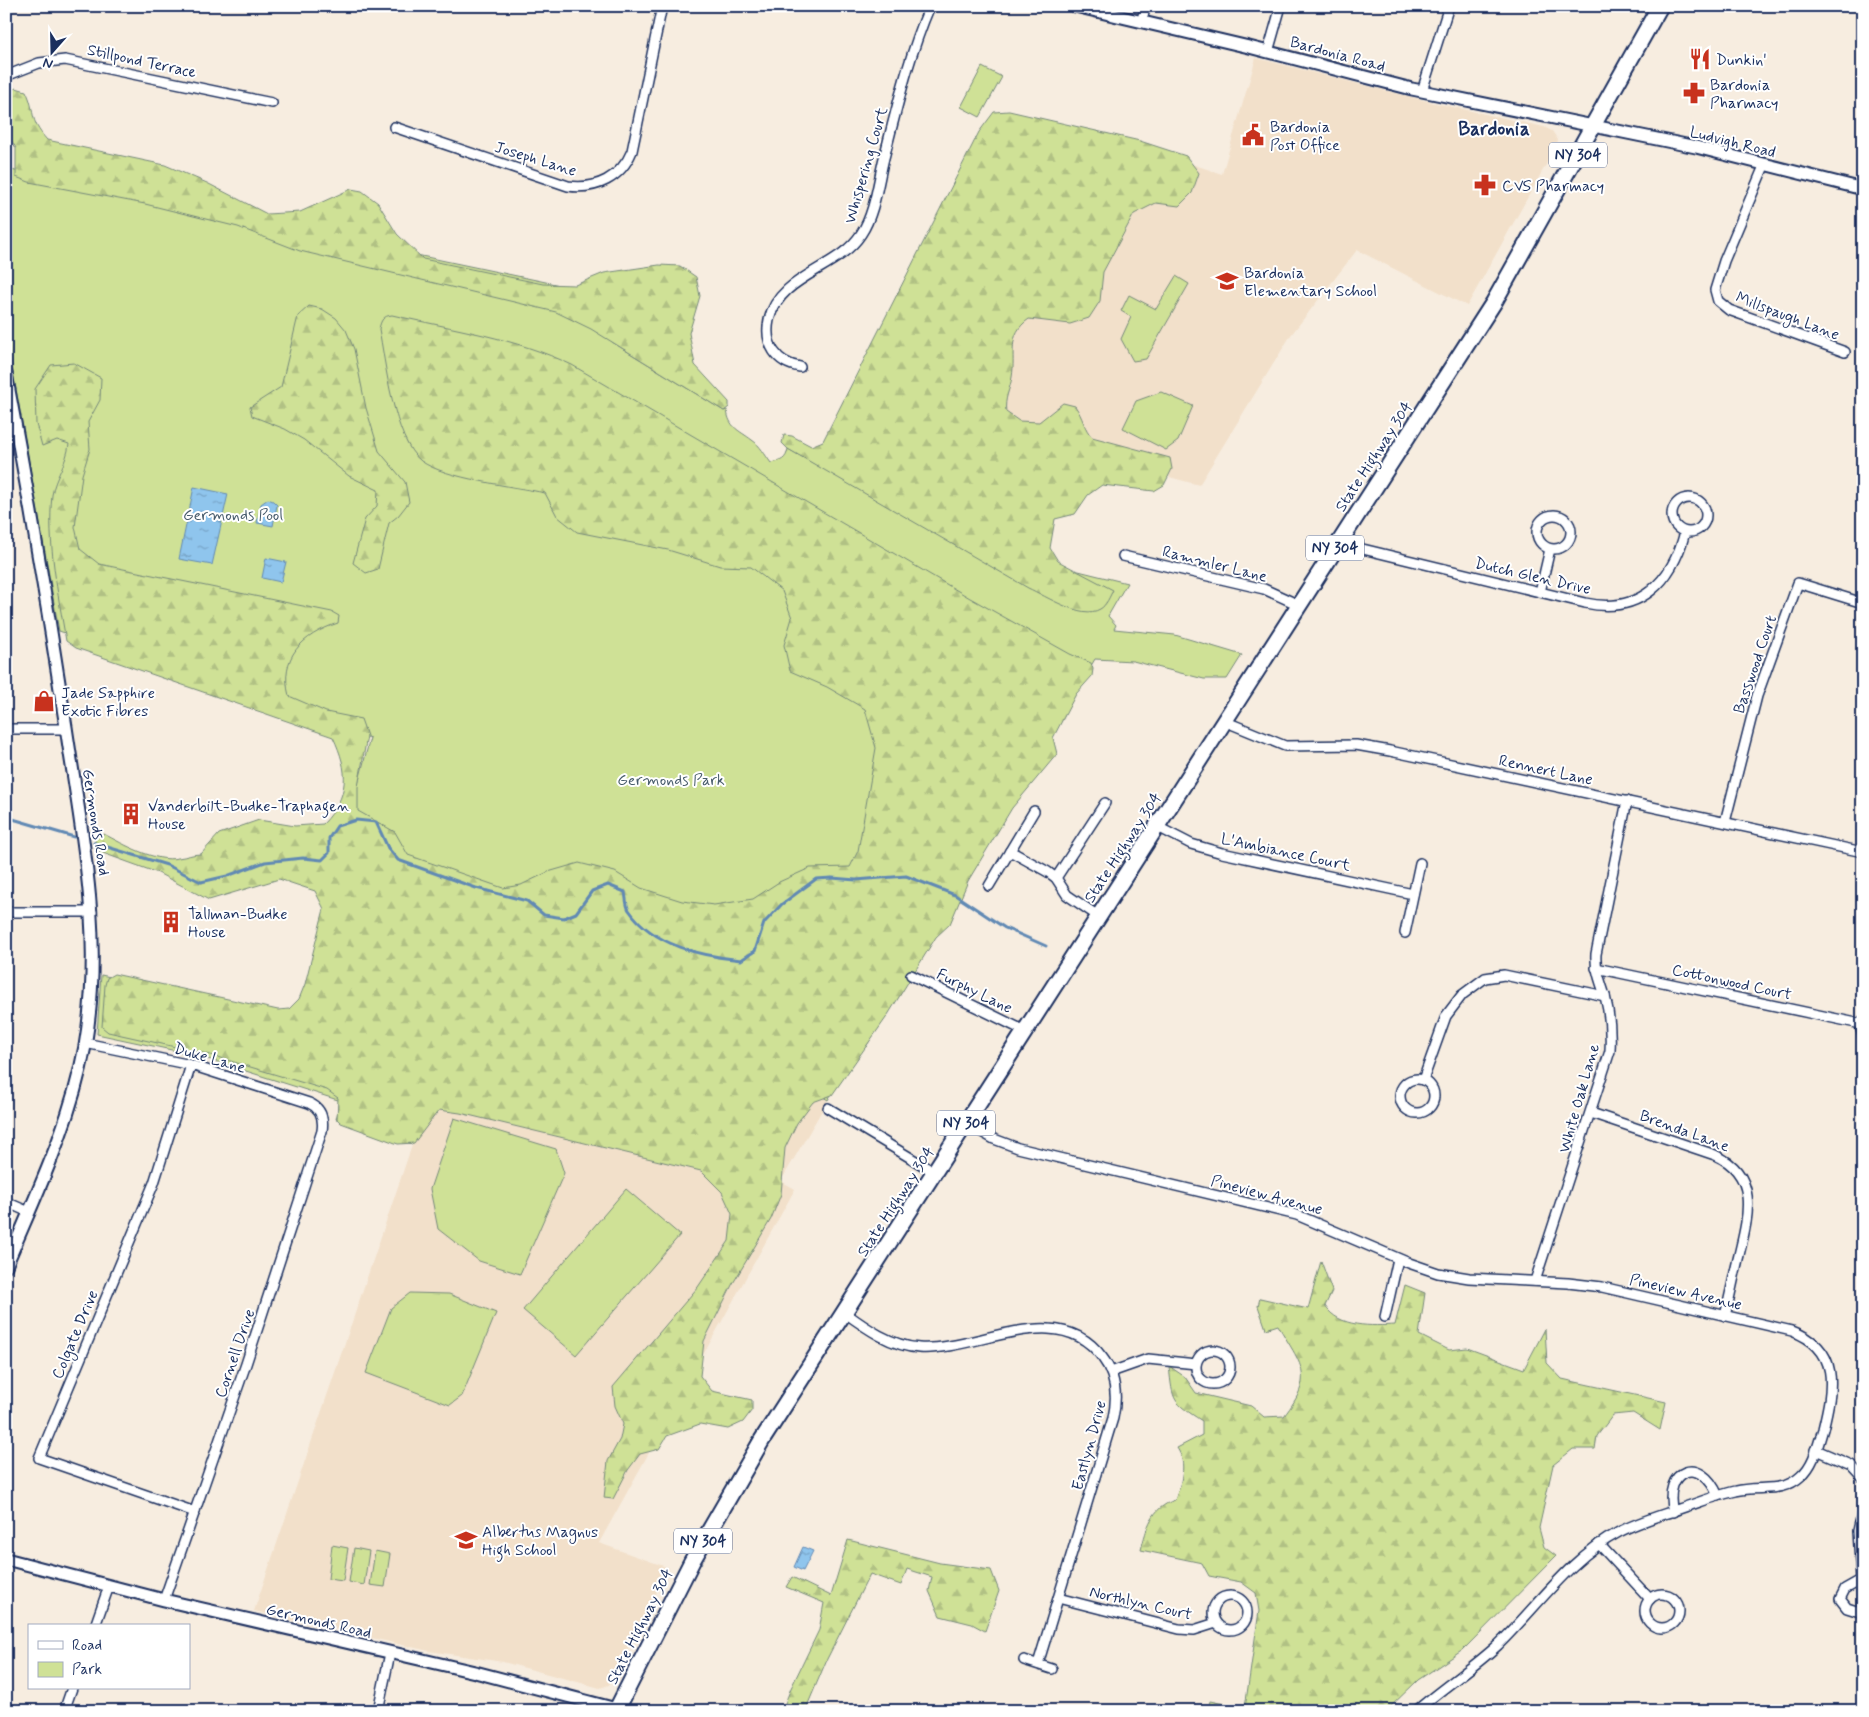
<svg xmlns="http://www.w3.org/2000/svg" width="1869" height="1717" font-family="Mynerve,sans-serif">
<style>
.built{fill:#f2e0ca}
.green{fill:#cfe196;stroke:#75887a}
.forest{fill:url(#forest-firs);stroke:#75887a}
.water{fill:url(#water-ripples);stroke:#6189b4}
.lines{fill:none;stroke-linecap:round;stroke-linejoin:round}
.stream{stroke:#6189b4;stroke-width:3}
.minor-casing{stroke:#1b2f5e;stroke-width:12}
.tertiary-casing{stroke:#1b2f5e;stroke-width:15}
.primary-casing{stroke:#1b2f5e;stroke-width:19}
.minor{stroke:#fff;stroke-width:9}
.tertiary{stroke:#fff;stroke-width:11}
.primary{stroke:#fff;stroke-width:15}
.labels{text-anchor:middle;stroke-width:4;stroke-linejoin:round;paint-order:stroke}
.shield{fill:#fff;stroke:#5f6d8e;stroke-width:1}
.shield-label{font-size:15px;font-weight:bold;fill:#1b2f5e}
.street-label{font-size:16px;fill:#1b2f5e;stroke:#fff}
.poi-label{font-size:16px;fill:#1b2f5e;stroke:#fff;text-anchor:start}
.park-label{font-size:16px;fill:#485c6c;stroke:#fff}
.quarter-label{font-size:19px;font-weight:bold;fill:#1b2f5e;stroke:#fff}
</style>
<defs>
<pattern id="forest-firs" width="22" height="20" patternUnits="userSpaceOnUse" patternTransform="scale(1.25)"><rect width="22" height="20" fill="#cfe196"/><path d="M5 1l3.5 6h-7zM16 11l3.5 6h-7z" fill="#b1c184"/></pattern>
<pattern id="water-ripples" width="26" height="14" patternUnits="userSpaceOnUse" patternTransform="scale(1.25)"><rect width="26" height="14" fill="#8fc5ed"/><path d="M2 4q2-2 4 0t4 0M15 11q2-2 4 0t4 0" fill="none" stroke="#74a0c3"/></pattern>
</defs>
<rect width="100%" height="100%" fill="#f7ede0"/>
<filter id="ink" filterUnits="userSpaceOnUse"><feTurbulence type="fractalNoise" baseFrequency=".02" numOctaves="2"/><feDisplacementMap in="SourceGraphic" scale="10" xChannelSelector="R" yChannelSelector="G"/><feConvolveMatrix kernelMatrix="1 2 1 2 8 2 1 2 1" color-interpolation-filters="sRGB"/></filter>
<g filter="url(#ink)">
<g class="built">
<polygon points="1256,58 1435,103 1544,127 1552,131 1558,140 1557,145 1467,306 1357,250 1291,335 1199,485 852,392 1128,143 1222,174"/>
<polygon points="805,1086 828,1100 781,1181 795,1189 599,1543 669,1568 609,1685 600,1688 503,1662 429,1651 254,1611 427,1101"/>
</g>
<g class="green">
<polygon points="982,67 1002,77 980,117 961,107"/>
<path d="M6,169l616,129 -10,44 112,69 3,-1c2,18 12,20 25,30 8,5 13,15 19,23 10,-2 15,-3 17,-14l27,15 223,97 89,22 -19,33 8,9 -2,4 61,6 67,20 -15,24h-23l-71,-18 -38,-2 -229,388 -6,-3 -32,56 -23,-14 -378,15 -15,43 -76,-25 5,-18 -146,-46 -98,-21 4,-59 197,42 72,-279 -311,-107 -53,-298z"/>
<polygon points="1176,276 1189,284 1146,359 1133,361 1121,339 1131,317 1121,311 1129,295 1156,309"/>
<polygon points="1161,392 1193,406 1178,441 1166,450 1123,428 1136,401"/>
<polygon points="454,1118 556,1149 564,1173 520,1274 479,1261 438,1229 430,1189"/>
<polygon points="626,1189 680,1235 576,1355 523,1310"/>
<polygon points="410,1293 449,1294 496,1313 462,1396 450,1405 366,1373 391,1308"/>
<polygon points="332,1545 348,1548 343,1581 328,1579"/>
<polygon points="354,1548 369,1551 364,1585 349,1582"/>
<polygon points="375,1551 390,1554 385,1587 370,1585"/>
</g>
<g class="forest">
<path d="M16,88l10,3c10,20 2,28 21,49l118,25 42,18 60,31 33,-2 51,-23 11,2 16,12 19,31 26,25 120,25 32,1 29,-12 55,-8 21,1 16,11 4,19 -11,37 6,32 34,37v5l-5,4 -133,-82 -35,-17 -256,-61 -62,-24 -93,-23 -116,-22 -13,-5v-29l-10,-16v-40z"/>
<path d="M1009,111l131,30 46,15 13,17 -7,20 -13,13 -23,-3 -22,11 -31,58 -3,29 -11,17 -19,6 -41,-5c-23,16 -13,35 -17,58 -2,13 -8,21 -6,35l13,9 20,1 24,-19 12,3c8,11 9,23 17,31l78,21 2,11 -8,16 -10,6 -52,-6 -14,10 -13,19 -20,5 -5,29 8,13 55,29c-3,6 -7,16 -13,19 -18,11 -54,-13 -72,-21l-240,-139 -6,-6 2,-8 8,1 19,10 12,-5 156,-309 15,-20z"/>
<polygon points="309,306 322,309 336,318 346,330 354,349 366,408 379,451 405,482 409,502 398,516 389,523 378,569 366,573 353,563 365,519 377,506 378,490 349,476 304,440 285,429 252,416 250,407 281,387 298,316"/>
<path d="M392,315c61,14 124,23 180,50l398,233 100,56 21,9 2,6 -1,7 -16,18 -23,44 4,16 -45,54 -44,73 -18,43 -14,13 -50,81 -54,77 -19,7 -16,21 -12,25 -4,46 -10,25 -39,66 -28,56 -4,35 12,15 40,9v10l-9,12 -15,7 -28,-5 -33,12 -8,13 -19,5 -12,16 -15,29 -9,-1 4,-37 12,-22 3,-15 -8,-18 -2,-19 85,-100 31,-46 3,-27 -10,-22 -21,-21 -241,-58 -21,-3 -25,33 -16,1 -57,-21 -4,-4 1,-21 -11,-8 -120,-36 -99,-22 -6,-5 3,-42 2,-7 7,-4 164,36 11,-1 10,-10 6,-15 19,-75 -9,-18 -36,-12 -70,21 -51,-27 -58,-21 -5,-5v-10l9,-3c19,10 52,29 74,24 9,-1 14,-4 23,-4l18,-20 40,-14 36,6 28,-2c27,-28 26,-53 10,-87l-257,-89 -10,-7c-8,-48 -19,-97 -14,-146 3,-18 15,-32 17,-51l-12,-4 -15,6 -6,-22 -1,-35 16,-24 23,-2 27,15 -1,22 -12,22 2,27 -8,26 -7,52 5,22 19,15 233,48 7,4 -1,7c-36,12 -59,34 -49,73l37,16 35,7 6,17 -9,51v24l37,21 13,23 95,33 18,-3 27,-13 31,-9 36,9 26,16 41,13 32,4 39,-6 26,-17 31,-14 40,-1 8,-16 18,-103 -11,-39 -38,-22 -37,-16 -6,-26 8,-27 -10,-27 -31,-24 -31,-1 -52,-16 -91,-18 -20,-16 -12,-23c-32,-7 -99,-14 -124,-32 -27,-20 -36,-101 -42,-132 2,-9 4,-13 13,-14z"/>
<path d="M1321,1261l11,30 -7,15c14,22 47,20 70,19l10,-40 20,8 -6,42 30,15 18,-2 57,21 21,-40 2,34 15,16 104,23 -6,28 -27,-17 -20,2 -16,21 -2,13h-22l-20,16 -14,63 5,19 12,9 -93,94 -45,30 -32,31h-178l2,-10 35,7 14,-97 -3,-18 -15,-11 -32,-6 -7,-13 -61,-13c6,-23 10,-42 34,-50 6,-17 13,-36 2,-52l25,-13v-14c-30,-20 -29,-18 -33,-55l16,11 11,16 55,13 13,11 20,-1c32,-41 17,-50 -6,-91l-12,4 -8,-23 2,-8 48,11z"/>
<polygon points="848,1540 940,1563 991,1570 999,1591 985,1631 972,1624 940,1616 929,1591 932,1577 907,1569 901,1585 870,1574 827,1659 805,1711 782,1711 791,1688 819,1630 824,1603 786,1587 792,1577 831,1596"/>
</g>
<g class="water">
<polygon points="194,487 228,494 212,565 179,559"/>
<polygon points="268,499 273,501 277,505 273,526 257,523 261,504"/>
<polygon points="266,558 286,562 281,582 262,578"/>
<polygon points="803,1547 813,1551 803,1571 794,1567"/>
</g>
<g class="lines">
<g class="stream">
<polyline points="6,817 74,837"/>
<path d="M94,843l73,22 34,17 26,-6 38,-14 38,-4 19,2 7,-7v-15l8,-12 19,-6 20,2 12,26 10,12 78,28 51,13 17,14 20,3 12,-5 16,-22 16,-6 17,7c1,5 1,14 4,18 25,36 72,46 112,50l14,-9 9,-28 18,-19 34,-25 16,-1 24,2 50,-4 49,19 50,33 41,18"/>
</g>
<g class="minor-casing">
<g id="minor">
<polyline points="1141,22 1146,6"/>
<polyline points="1268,52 1281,6"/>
<polyline points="6,76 39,63 65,60 272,103"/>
<polyline points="1422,91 1449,6"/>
<path d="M394,127l174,59c28,4 53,-8 64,-35l30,-145"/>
<polyline points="1764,166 1724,261 1715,290 1718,301 1729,310 1845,352"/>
<path d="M800,367c-24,-4 -36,-23 -31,-47 10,-45 69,-50 92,-86 14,-21 17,-52 23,-76 13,-51 25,-103 46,-152"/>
<circle cx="1689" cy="515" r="17"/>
<circle cx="1554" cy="532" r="17"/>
<path d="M1338,543l247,60c55,12 87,-21 100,-71"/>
<polyline points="1123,556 1264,589 1299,605"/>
<polyline points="1540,592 1550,549"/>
<polyline points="1224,721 1285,746 1356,745 1390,751 1863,852"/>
<polyline points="6,729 66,729"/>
<polyline points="1034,811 1010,851 1048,872 1056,878 1067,895 1098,916"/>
<polyline points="1725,822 1757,696 1798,583 1863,603"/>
<polyline points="1156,826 1191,844 1222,853 1413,894"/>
<polyline points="1056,878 1105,803"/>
<polyline points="989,886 1010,851"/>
<polyline points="6,912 92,912"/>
<polyline points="1405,933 1420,863"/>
<polyline points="1596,968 1861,1024"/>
<polyline points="911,975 1025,1031"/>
<polyline points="1863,1020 1861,1029 1863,1036"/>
<path d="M85,1043l106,22 118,38c12,5 15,15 13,28l-76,233 -82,236"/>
<polyline points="191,1065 154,1183 39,1458 195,1512"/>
<circle cx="1417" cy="1096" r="17"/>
<polyline points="1423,1080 1446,1016 1462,995 1485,978 1504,975 1605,996"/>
<polyline points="828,1108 934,1172"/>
<path d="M1591,1113l124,42c45,20 33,62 24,100 -5,20 -9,41 -14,61"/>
<path d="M966,1123l28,16 24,9 279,67 112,48 29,10 31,5 99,5 34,4 190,44c49,18 41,57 31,98 -5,16 -9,36 -22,47 -19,18 -42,9 -65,15 -19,4 -38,12 -57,18 -20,7 -41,13 -60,23 -49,26 -82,75 -121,113 -26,24 -56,43 -82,66"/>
<polyline points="6,1202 29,1212"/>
<path d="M1535,1281l75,-230c1,-19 0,-36 -5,-55 -4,-14 -10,-26 -9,-42l31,-153"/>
<path d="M844,1312c22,16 47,34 75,36 57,4 140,-51 183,9 14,18 16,38 11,61l-75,246"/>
<polyline points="1385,1317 1398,1259"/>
<circle cx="1213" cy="1367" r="17"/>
<polyline points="1111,1372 1148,1359 1196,1364"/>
<polyline points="1816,1450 1851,1465 1863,1478"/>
<polyline points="1863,1509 1858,1531 1863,1610"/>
<path d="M1673,1512c-11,-43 28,-58 45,-16"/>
<polyline points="1599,1544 1650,1599"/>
<polyline points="1861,1580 1845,1589 1840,1599 1847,1608 1863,1613"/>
<circle cx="1662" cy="1611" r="17"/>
<circle cx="1230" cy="1613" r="17"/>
<polyline points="1058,1598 1179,1629 1194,1630 1216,1623"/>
<polyline points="95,1626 109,1586"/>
<polyline points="1024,1660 1052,1669"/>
<polyline points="64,1711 72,1688"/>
<polyline points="378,1711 390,1653"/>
</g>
</g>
<g class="tertiary-casing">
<g id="tertiary">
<polyline points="1075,6 1249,47 1412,89 1696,147 1863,189"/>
<path d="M6,374c22,117 42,235 60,353 16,109 38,209 19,319 -14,77 -49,149 -79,220"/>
<polyline points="6,1559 164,1600 475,1672 624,1711"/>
</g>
</g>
<g class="primary-casing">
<polyline id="primary" points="616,1711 692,1561 762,1440 1494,302 1660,6"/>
</g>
<use href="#minor" class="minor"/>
<use href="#tertiary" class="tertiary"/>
<use href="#primary" class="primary"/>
</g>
</g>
<defs>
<g id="restaurant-bare" transform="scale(1.725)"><path d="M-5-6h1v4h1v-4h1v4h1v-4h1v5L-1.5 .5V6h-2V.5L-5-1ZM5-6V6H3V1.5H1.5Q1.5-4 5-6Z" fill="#c8321e" stroke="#fff" stroke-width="2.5" paint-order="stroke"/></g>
<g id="pharmacy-bare" transform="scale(1.725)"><path d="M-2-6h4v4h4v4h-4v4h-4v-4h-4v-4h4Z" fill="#c8321e" stroke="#fff" stroke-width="2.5" paint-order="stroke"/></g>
<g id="civic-bare" transform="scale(1.725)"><path d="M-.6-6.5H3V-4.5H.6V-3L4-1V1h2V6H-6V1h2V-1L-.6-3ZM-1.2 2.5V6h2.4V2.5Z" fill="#c8321e" stroke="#fff" stroke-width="2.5" paint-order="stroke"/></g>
<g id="school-bare" transform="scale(1.725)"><path d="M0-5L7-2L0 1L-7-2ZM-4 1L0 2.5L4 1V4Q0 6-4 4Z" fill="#c8321e" stroke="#fff" stroke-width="2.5" paint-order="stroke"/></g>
<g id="shop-bare" transform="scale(1.725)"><path d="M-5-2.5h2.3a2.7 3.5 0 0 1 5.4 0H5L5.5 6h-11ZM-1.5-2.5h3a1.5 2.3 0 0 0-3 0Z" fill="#c8321e" stroke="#fff" stroke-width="2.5" paint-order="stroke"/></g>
<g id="building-bare" transform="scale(1.725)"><path d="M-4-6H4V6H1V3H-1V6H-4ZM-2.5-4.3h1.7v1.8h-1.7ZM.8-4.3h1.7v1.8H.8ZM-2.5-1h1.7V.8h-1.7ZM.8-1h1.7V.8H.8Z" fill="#c8321e" stroke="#fff" stroke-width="2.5" paint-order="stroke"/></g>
</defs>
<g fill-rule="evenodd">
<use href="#restaurant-bare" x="1700" y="59"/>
<use href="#pharmacy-bare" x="1694" y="93"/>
<use href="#civic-bare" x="1253" y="135"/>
<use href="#pharmacy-bare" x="1485" y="185"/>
<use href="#school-bare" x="1227" y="281"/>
<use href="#shop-bare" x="44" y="701"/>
<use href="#building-bare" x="131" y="814"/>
<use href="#building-bare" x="171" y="922"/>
<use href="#school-bare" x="466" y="1540"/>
</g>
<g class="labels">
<g class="shield">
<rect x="1549" y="142.5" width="58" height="25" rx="4"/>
<rect x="1306" y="535.5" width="58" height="25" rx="4"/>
<rect x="937" y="1110.5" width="58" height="25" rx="4"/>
<rect x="674" y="1528.5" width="58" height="25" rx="4"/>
</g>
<g class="shield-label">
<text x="1578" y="160">NY 304</text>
<text x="1335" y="553">NY 304</text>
<text x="966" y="1128">NY 304</text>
<text x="703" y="1546">NY 304</text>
</g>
<g class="street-label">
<text transform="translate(1338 53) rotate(15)" y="6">Bardonia Road</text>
<text transform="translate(142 60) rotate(12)" y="6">Stillpond Terrace</text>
<text transform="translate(1733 141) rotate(14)" y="6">Ludvigh Road</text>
<text transform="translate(536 158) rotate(17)" y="6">Joseph Lane</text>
<text transform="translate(865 165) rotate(-74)" y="6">Whispering Court</text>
<text transform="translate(1788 315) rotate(21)" y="6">Millspaugh Lane</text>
<text transform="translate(1373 456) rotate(-57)" y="6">State Highway 304</text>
<text transform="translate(1215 563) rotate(14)" y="6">Rammler Lane</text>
<text transform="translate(1533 575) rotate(13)" y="6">Dutch Glen Drive</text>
<text transform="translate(1754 664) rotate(-71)" y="6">Basswood Court</text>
<text transform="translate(1546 769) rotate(12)" y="6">Rennert Lane</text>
<text transform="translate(97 822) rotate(81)" y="6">Germonds Road</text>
<text transform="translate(1122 847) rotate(-57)" y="6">State Highway 304</text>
<text transform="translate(1286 851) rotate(12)" y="6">L'Ambiance Court</text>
<text transform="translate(1732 981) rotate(12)" y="6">Cottonwood Court</text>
<text transform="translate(975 990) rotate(26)" y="6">Furphy Lane</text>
<text transform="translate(210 1057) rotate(16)" y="6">Duke Lane</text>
<text transform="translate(1578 1098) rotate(-74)" y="6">White Oak Lane</text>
<text transform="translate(1685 1130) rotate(20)" y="6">Brenda Lane</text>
<text transform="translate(1267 1194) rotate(15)" y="6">Pineview Avenue</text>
<text transform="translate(895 1201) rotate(-57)" y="6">State Highway 304</text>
<text transform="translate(1686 1291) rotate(13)" y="6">Pineview Avenue</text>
<text transform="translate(74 1334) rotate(-67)" y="6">Colgate Drive</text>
<text transform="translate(234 1353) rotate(-71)" y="6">Cornell Drive</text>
<text transform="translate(1088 1445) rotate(-75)" y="6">Eastlyn Drive</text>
<text transform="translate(1141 1602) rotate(13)" y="6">Northlyn Court</text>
<text transform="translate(319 1620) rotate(13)" y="6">Germonds Road</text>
<text transform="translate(639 1626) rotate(-63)" y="6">State Highway 304</text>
</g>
<g class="poi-label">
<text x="1716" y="65">Dunkin'</text>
<text x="1710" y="90">Bardonia<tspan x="1710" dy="18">Pharmacy</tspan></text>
<text x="1270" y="132">Bardonia<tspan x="1270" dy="18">Post Office</tspan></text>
<text x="1502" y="191">CVS Pharmacy</text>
<text x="1244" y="278">Bardonia<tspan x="1244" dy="18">Elementary School</tspan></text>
<text x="61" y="698">Jade Sapphire<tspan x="61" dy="18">Exotic Fibres</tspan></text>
<text x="148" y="811">Vanderbilt-Budke-Traphagen<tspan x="148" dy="18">House</tspan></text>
<text x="188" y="919">Tallman-Budke<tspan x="188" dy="18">House</tspan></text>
<text x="482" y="1537">Albertus Magnus<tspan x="482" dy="18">High School</tspan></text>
</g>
<g class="park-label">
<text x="233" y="520">Germonds Pool</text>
<text x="671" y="785">Germonds Park</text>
</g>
<g class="quarter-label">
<text x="1494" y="135">Bardonia</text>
</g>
</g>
<rect width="1869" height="1717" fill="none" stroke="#fff" stroke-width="25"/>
<rect x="12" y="12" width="1844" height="1692" fill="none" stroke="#1b2f5e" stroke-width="2" filter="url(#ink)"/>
<rect x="28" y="1624" width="162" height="65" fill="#ffffff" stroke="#a4acbf"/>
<rect x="38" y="1641" width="25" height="8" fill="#ffffff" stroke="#a4acbf"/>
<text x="72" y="1650" font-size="15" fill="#1b2f5e">Road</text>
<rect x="38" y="1662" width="25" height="15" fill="#cfe196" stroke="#a4acbf"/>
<text x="72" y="1674" font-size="15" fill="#1b2f5e">Park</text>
<g transform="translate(52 52) rotate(200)" stroke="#ffffff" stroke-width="4" paint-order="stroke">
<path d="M0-4L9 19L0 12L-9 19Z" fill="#1b2f5e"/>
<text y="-8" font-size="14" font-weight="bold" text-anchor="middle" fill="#1b2f5e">N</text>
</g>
</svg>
